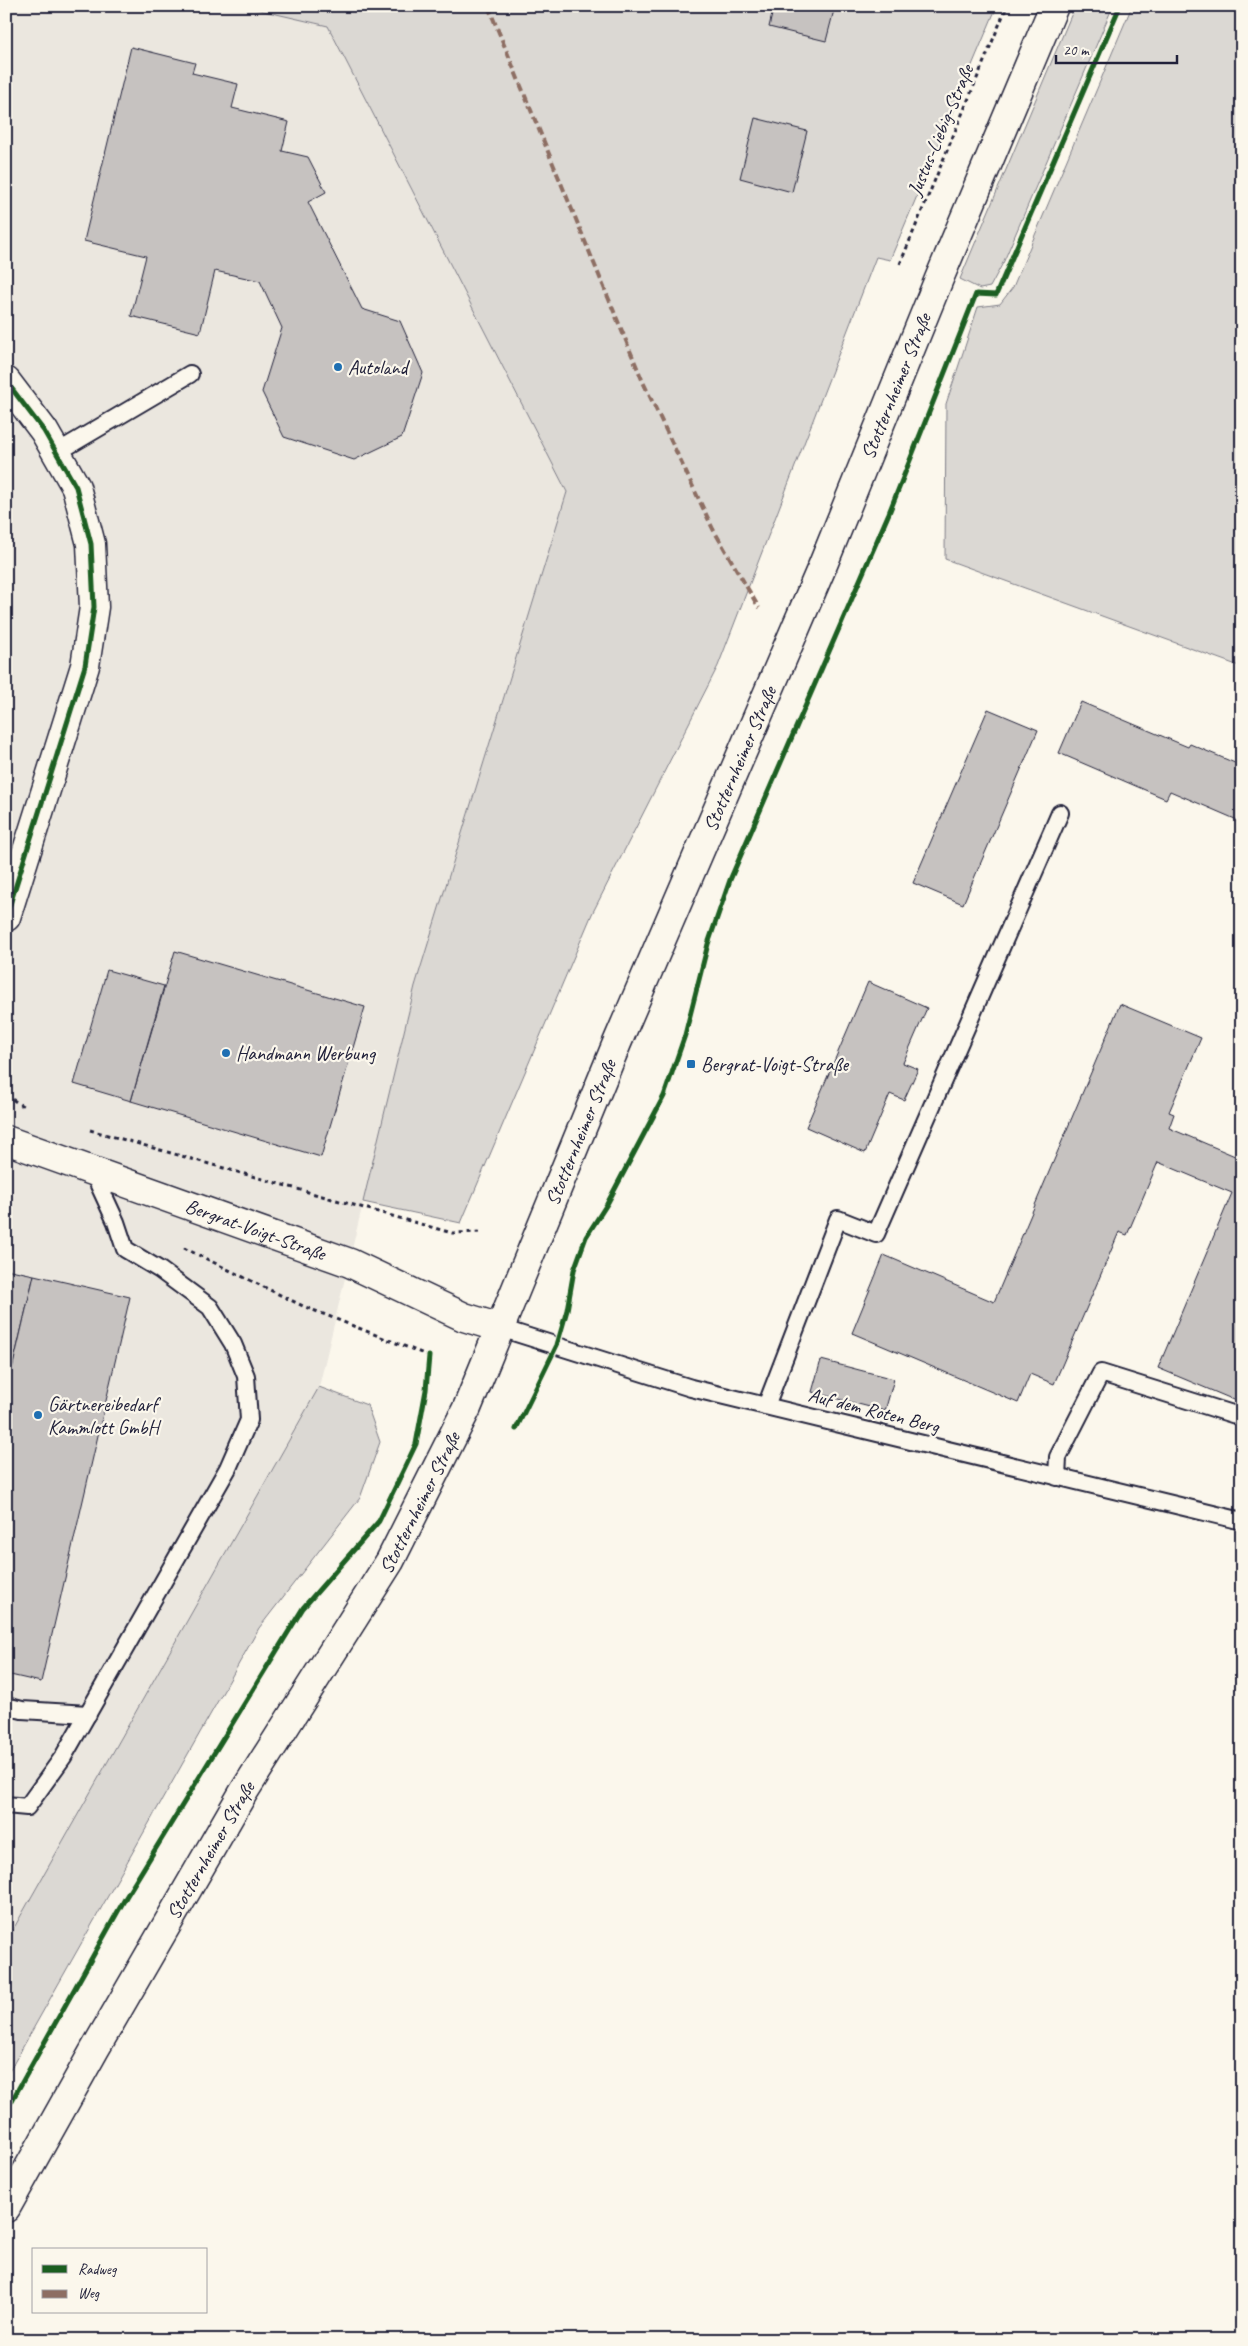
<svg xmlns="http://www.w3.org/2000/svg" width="1248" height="2346" font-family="Caveat,sans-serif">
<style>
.built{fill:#ebe7df}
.green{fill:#dbd8d3;stroke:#7e7d87}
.building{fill:#c6c2c0;stroke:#22223b}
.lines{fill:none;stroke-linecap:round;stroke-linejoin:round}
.lane-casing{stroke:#22223b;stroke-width:20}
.street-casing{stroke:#22223b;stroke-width:31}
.secondary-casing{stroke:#22223b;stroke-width:31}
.path{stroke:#22223b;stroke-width:3;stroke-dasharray:4 4;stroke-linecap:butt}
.lane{stroke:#fbf7ec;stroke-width:16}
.street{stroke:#fbf7ec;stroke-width:28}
.secondary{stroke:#fbf7ec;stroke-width:28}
.quiet{stroke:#8d6e63;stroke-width:4;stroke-dasharray:8 4;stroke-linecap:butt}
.cycleway-casing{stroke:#fbf7ec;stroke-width:8}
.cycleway{stroke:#1b5e20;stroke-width:5}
.poi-dot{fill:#1f6fb2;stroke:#fbf7ec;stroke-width:2}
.labels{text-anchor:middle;stroke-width:4.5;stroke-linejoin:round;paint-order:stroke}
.street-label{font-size:20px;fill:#22223b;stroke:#fbf7ec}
.poi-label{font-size:20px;fill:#22223b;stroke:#fbf7ec;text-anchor:start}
</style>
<rect width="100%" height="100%" fill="#fbf7ec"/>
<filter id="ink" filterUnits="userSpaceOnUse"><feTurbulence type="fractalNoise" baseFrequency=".02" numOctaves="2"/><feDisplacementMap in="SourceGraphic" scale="10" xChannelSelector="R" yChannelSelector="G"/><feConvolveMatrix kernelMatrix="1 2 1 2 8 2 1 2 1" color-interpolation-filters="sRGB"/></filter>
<g filter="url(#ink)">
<polygon class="built" points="6,6 242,6 328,26 567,492 415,986 319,1387 6,1942"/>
<g class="green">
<polygon points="242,6 997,6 890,260 876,257 718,666 592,914 461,1223 363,1202 415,986 567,492 328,26"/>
<polygon points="1075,6 1113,6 1004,261 990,287 980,289 960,279"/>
<polygon points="1132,6 1242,6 1242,667 945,559 946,404 978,307 1000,304 1013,287"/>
<polygon points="319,1387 367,1405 380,1442 360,1498 259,1628 6,2077 6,1942"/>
</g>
<g class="building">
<polygon points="774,6 835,6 826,41 769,27"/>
<polygon points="131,47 195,63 192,73 238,84 232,108 289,122 282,151 308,157 326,192 308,202 362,309 400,321 423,373 402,437 354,460 284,437 262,392 282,328 260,281 215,271 200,333 131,316 146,256 84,241"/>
<polygon points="755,118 807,131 792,192 740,178"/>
<polygon points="1081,702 1188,747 1190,744 1242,766 1242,822 1170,791 1166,799 1059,753"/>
<polygon points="988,709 1038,730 963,904 913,883"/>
<polygon points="175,951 365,1007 321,1157 131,1101"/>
<polygon points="107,970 164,986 131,1101 74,1084"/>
<polygon points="868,982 927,1008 903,1063 918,1069 904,1100 890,1094 865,1153 806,1127"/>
<polygon points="1120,1004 1201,1038 1169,1112 1174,1114 1169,1128 1242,1159 1242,1395 1239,1402 1158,1368 1232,1193 1158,1162 1127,1235 1119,1232 1054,1384 1030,1374 1018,1403 852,1333 884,1255 994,1302"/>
<polygon points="6,1269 34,1275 6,1395"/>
<polygon points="34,1275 130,1297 41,1682 6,1674 6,1395"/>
<polygon points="821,1360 894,1379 885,1411 812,1392"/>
</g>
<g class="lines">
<g class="lane-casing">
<g id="lane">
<polyline points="56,453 190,374"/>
<polyline points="500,1328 691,1388 1242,1521"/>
<polyline points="766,1406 838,1219 876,1234 1060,813"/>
<polyline points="1057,1477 1058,1457 1101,1373 1242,1417"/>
<polyline points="6,1706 22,1710 88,1714"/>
<polyline points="6,1805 27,1807 63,1757 228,1468 249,1420 246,1376 233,1344 210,1307 160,1270 125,1249 116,1222 92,1170"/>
</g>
</g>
<g class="street-casing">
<g id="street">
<polyline points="6,381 44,431 76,487 91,544 94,607 85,666 6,917"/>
<path id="s1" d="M6,1140l344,123 114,54 36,11"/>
</g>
</g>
<g class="secondary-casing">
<g id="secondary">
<path id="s2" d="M6,2208l89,-159 148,-256 147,-232 77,-153 150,-365 205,-476 117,-288 115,-273"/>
</g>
</g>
<g class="path">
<polyline points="900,264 1007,6"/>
<polyline points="6,1095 24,1107"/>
<polyline points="90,1130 452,1233 483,1232"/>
<polyline points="184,1248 303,1306 429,1356"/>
</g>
<use href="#lane" class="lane"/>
<use href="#street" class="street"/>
<use href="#secondary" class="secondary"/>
<polyline class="quiet" points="488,6 643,382 713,529 759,608"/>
<g class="cycleway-casing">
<g id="cycleway">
<polyline points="6,381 44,431 76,487 91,544 94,607 85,666 6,917"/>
<polyline points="516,1429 557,1345 567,1310 574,1270 586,1237 607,1204 664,1096 685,1035 708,944 730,880 889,513 976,294 996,295 1120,6"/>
<polyline points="6,2111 126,1897 303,1608 379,1521 416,1444 426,1390 429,1356"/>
</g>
</g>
<use href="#cycleway" class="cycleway"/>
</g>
</g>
<g class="poi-dot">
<circle cx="338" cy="367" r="5"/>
<circle cx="226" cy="1053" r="5"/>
<rect x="686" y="1059" width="10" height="10" rx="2.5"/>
<circle cx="38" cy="1415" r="5"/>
</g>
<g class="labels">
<g class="street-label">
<text transform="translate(940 130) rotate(-67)" y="7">Justus-Liebig-Straße</text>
<text dy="7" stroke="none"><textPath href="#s2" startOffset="2032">Stotternheimer Straße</textPath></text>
<text dy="7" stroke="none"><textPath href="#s2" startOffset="1628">Stotternheimer Straße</textPath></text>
<text dy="7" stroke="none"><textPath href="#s2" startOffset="1222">Stotternheimer Straße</textPath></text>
<text dy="7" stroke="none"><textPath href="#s1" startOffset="265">Bergrat-Voigt-Straße</textPath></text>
<text transform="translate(874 1410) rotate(14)" y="7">Auf dem Roten Berg</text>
<text dy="7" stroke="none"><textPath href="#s2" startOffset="818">Stotternheimer Straße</textPath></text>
<text dy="7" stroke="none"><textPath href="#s2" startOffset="412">Stotternheimer Straße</textPath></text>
</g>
<g class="poi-label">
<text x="348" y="374">Autoland</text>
<text x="236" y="1060">Handmann Werbung</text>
<text x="701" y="1071">Bergrat-Voigt-Straße</text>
<text x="48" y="1411">Gärtnereibedarf<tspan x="48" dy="23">Kammlott GmbH</tspan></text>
</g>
</g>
<rect width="1248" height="2346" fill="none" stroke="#fbf7ec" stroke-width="25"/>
<rect x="12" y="12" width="1223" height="2321" fill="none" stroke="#22223b" stroke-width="2" filter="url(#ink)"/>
<rect x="32" y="2248" width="175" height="65" fill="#fbf7ec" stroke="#a4a2a5"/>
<rect x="42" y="2265" width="25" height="8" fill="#1b5e20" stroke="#a4a2a5"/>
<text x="78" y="2274" font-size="15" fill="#22223b">Radweg</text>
<rect x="42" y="2290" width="25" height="8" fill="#8d6e63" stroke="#a4a2a5"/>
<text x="78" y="2298" font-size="15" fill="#22223b">Weg</text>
<path d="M1056 55v8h121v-8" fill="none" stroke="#22223b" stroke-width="2.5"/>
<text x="1063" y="55" font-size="15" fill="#22223b" stroke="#fbf7ec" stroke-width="4" paint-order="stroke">20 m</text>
</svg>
